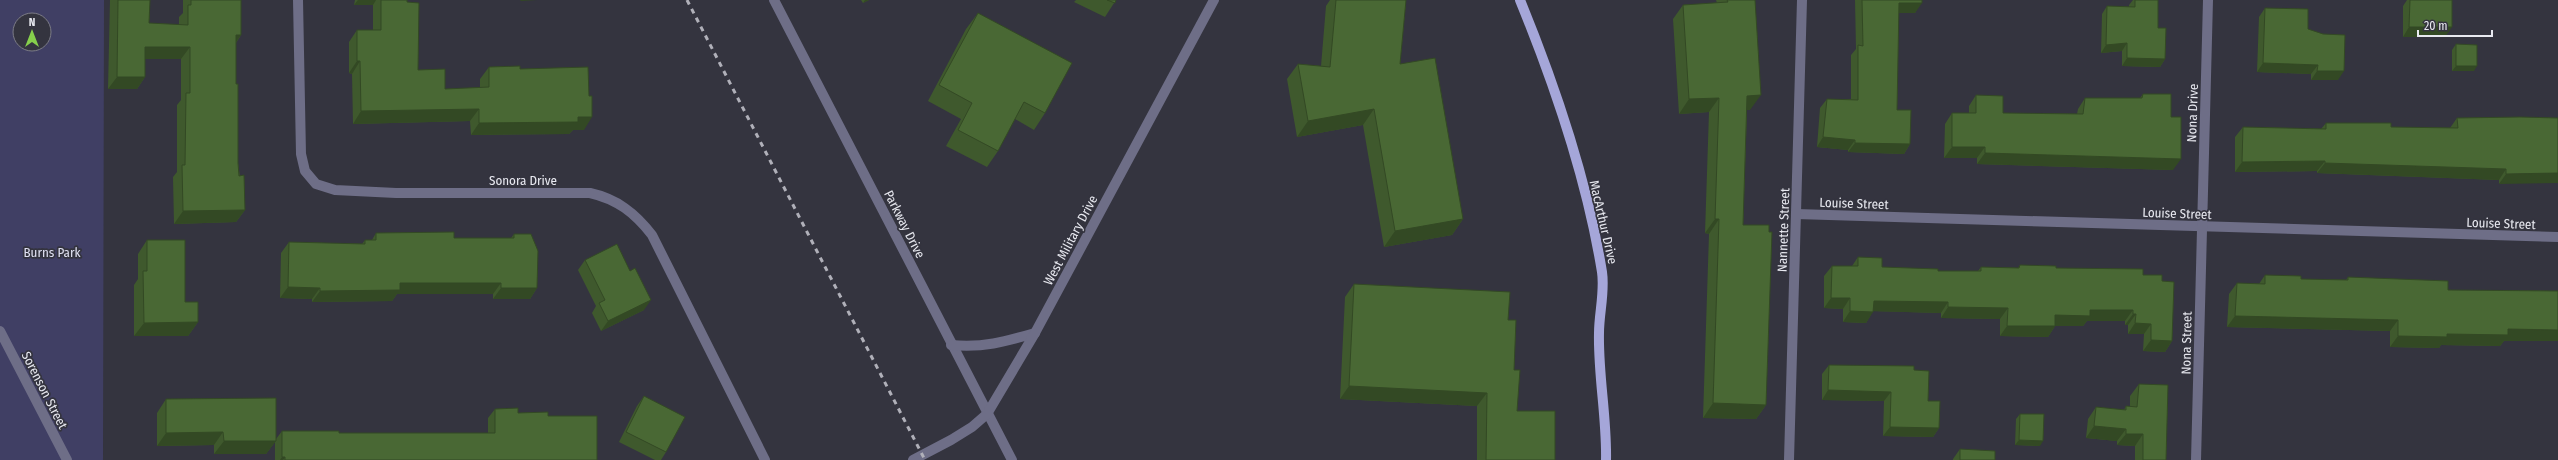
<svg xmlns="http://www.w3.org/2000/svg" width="2558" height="460" font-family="'Fira Sans Condensed',sans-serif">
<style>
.green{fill:#403f64;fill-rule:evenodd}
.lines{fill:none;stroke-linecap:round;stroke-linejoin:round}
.minor{stroke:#6e6e87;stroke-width:10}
.major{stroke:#a5a6d9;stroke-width:10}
.rail{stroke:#b0b0b9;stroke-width:3;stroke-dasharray:5 5;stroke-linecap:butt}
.wall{fill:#3f592d}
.shaded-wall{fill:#334924}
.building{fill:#496834;stroke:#334924}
.labels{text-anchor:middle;stroke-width:3.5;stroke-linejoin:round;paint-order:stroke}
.street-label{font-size:13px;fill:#e8e9f0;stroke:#34343f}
.park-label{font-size:13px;fill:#e0e1f2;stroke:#34343f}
</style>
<rect width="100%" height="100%" fill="#34343f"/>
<path class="green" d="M0,0h104l-1,460h-103zM20,20h24v24h-24z"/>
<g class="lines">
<g class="minor">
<path d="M298,0l3,154 4,17 11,13 19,6 61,3h194c27,6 45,20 62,42l113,225"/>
<polyline points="774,0 1012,460"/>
<polyline points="1796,214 2558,237"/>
<polyline points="0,331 67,460"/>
<path d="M951,345c32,3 53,-3 84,-12"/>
<polyline points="913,460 951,440 972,427 987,414 1035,333 1214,0"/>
<polyline points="1789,460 1802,0"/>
<polyline points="2196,460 2208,0"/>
</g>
<path class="major" d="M1520,0c36,88 67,179 82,272 3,20 -3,41 -3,61 -1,42 8,85 7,127"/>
<polyline class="rail" points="687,0 925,460"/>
</g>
<g class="wall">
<polygon points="110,0 150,0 149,23 179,25 179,17 183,13 183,0 241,0 241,35 236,43 236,84 238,163 245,210 236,222 174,224 173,177 177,172 177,105 181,100 181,59 145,59 145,77 137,89 108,89"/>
<polygon points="355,0 407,0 418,70 445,89 480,88 480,79 489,67 520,69 584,130 573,130 569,134 471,135 470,121 353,124 352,74 349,73 349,42 357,30 373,30 373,5 354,5"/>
<polygon points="861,0 869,0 863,3"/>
<polygon points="1076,0 1116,0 1105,17 1074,2"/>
<polygon points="1330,0 1406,0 1400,64 1463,219 1452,235 1384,247 1363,125 1297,137 1287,79 1298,64 1321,66 1326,6"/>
<polygon points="1716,0 1755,0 1750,110 1747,110 1743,225 1766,405 1756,419 1703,418 1709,234 1705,233 1709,112 1679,114 1673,19 1683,5 1717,3"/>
<polygon points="1855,0 1922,0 1915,13 1898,13 1897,110 1910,144 1904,154 1848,152 1848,150 1817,147 1820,108 1827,99 1851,99 1851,55 1856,49"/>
<polygon points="2133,0 2158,0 2158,28 2165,59 2160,67 2122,66 2122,51 2101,53 2102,14 2107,6 2129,7 2129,5"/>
<polygon points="2407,0 2452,0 2445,37 2403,37 2403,6"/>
<polygon points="2265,8 2308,29 2338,80 2311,80 2311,74 2257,72 2259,17"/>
<polygon points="978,13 1045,113 1034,130 1015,119 998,151 987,167 946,146 961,119 928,101 966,29"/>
<polygon points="2456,44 2474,71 2452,71 2452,50"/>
<polygon points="2143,94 2171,117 2173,170 1977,164 1977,158 1944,158 1945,124 1952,113 1969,113 1969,106 1976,95 2003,113 2077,114 2078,109 2085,98 2140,98"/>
<polygon points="2457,118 2558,118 2499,184 2499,180 2317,173 2317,171 2235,172 2235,137 2243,127 2321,129 2326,123 2391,127 2450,128"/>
<polygon points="376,233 454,238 511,238 514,234 537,288 530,299 493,299 493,294 397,294 392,301 312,302 312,299 280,298 281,253 289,242 362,244 365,240 372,240"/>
<polygon points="147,240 198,322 188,336 134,336 134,285 138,279 138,254"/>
<polygon points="1858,257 1882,267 1938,271 1978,271 1981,267 2018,268 2020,265 2143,275 2162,281 2172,341 2165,352 2143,351 2144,334 2128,334 2128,325 2125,325 2125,321 2087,321 2083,326 2055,326 2048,337 2000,336 2000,319 1941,318 1941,313 1873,311 1866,323 1843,322 1843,309 1824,308 1824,276 1832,266 1852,266"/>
<polygon points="585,260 644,310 601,331 592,313 596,306 578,270"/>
<polygon points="2265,275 2301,279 2346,280 2348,277 2448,290 2504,341 2500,346 2441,345 2439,348 2390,347 2390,331 2227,327 2229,294 2237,283 2259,284"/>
<polygon points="1354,284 1508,320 1517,411 1555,460 1477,460 1477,406 1340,399 1345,297"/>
<polygon points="1829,365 1914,370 1939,428 1933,437 1883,436 1884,401 1822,400 1822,374"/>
<polygon points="2139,384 2166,460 2135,460 2135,446 2117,445 2117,441 2086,438 2088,419 2096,407 2124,410 2126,406 2130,406 2130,396"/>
<polygon points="644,396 666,452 661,460 655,460 619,442 637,406"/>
<polygon points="166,399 276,439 282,431 339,433 488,433 488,418 495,409 518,413 548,416 597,460 275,460 275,442 266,454 214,454 214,445 157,446 157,413"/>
<polygon points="2020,414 2040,446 2015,445 2016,419"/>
<polygon points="1960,449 1995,460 1953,460 1953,459"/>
</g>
<g class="shaded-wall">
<polygon points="358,0 376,0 373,5 354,5"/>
<polygon points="521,0 537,0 520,1"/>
<polygon points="865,0 869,0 863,3"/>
<polygon points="1899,3 1922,3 1915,13 1892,13"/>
<polygon points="2409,27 2452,27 2445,37 2403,37"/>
<polygon points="236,35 241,35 232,48"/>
<polygon points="2127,43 2122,51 2101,53 2106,45"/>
<polygon points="145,47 190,47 181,59 137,59"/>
<polygon points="2127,58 2165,59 2160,67 2122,66"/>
<polygon points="357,61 360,61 352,74 349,73"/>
<polygon points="2263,63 2318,65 2311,74 2257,72"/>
<polygon points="2456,66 2477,66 2474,71 2452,71"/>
<polygon points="2317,71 2344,71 2338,80 2311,80"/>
<polygon points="117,77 145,77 137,89 108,89"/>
<polygon points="1761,95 1750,110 1737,110 1747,96"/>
<polygon points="1719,98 1709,112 1679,114 1689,99"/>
<polygon points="479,109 470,121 353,124 361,111"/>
<polygon points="1374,109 1363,125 1297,137 1308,121"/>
<polygon points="578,117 592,117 584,130 573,130 569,134 471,135 479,123"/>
<polygon points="1823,137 1855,140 1848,150 1817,147"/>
<polygon points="1855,143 1910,144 1904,154 1848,152"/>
<polygon points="1952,147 1985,147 1977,158 1944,158"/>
<polygon points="1985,153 2181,159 2173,170 1977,164"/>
<polygon points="2325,161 2317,171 2235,172 2242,162"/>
<polygon points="2325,163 2506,169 2499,180 2317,173"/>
<polygon points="2558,173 2558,183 2499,184 2506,174"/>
<polygon points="245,210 236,222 174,224 183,211"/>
<polygon points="1463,219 1452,235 1384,247 1395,231"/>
<polygon points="1715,219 1719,219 1709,234 1705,233"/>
<polygon points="400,283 501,283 493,294 397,294 392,301 312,302 320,291"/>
<polygon points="288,287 320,288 312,299 280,298"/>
<polygon points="501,288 537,288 530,299 493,299"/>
<polygon points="1831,298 1850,298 1843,309 1824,308"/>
<polygon points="651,300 644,310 601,331 608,321"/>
<polygon points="1874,301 1948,302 1941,313 1866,311"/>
<polygon points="1948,307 2008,308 2000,319 1941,318"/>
<polygon points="2090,310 2133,310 2125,321 2087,321 2083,326 2048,326 2055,315"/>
<polygon points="1850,311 1873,312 1866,323 1843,322"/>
<polygon points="2133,314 2136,314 2128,325 2125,325"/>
<polygon points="2235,316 2398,320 2390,331 2227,327"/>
<polygon points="198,322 188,336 134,336 144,323"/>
<polygon points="2135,323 2151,324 2144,334 2128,334"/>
<polygon points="2007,326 2055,326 2048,337 2000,336"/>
<polygon points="2508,329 2558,330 2558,341 2504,341 2500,346 2441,345 2439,348 2390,347 2398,336"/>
<polygon points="2151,340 2172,341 2165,352 2143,351"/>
<polygon points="1349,386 1487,393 1477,406 1340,399"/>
<polygon points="1828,390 1891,392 1884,401 1822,400"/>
<polygon points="1713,403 1766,405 1756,419 1703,418"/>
<polygon points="2094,426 2126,429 2117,441 2086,438"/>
<polygon points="1890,427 1939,428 1933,437 1883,436"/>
<polygon points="223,432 214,445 157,446 166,433"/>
<polygon points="2126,434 2143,434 2135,446 2117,445"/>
<polygon points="2019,440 2043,441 2040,446 2015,445"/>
<polygon points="224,441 276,441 266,454 214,454"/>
<polygon points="282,457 285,457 283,460 280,460"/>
</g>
<g class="building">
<polygon points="118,0 150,0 149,23 188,25 188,5 191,5 191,0 241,0 241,35 236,35 236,84 238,84 238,163 239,176 244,175 245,210 183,211 182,165 185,165 186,93 190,93 190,47 145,47 145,77 117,77"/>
<polygon points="381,0 407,0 407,2 419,3 418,70 445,69 445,89 489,87 489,67 520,66 520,69 588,67 589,96 592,96 592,117 578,117 578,122 479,123 479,109 361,111 360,61 357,61 357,30 381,30"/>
<polygon points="1107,0 1116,0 1115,3"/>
<polygon points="1336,0 1406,0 1400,64 1435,58 1463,219 1395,231 1374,109 1308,121 1298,64 1330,67"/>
<polygon points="1727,0 1755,0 1761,95 1747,96 1743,225 1769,225 1769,232 1772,232 1766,405 1713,403 1719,219 1715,219 1719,98 1689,99 1683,5 1728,2"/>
<polygon points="1862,0 1922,0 1922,3 1899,3 1897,110 1911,110 1910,144 1855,143 1855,140 1823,137 1827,99 1858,100 1858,45 1863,46"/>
<polygon points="2135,0 2158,0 2158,28 2166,28 2165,59 2127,58 2127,43 2106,45 2107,6 2135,7"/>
<polygon points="2410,0 2452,0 2452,27 2409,27"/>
<polygon points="2265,8 2308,9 2308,29 2323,34 2345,35 2344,71 2317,71 2318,65 2263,63"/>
<polygon points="978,13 1072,63 1045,113 1024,102 998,151 958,130 972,103 939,85"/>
<polygon points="2456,44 2477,45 2477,66 2456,66"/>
<polygon points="2143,94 2171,94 2171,117 2181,117 2181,159 1985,153 1985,147 1952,147 1952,113 1976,113 1976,95 2003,96 2003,113 2083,114 2085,98 2142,98"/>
<polygon points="2520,117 2558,118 2558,173 2506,174 2506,169 2325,163 2325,161 2242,162 2243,127 2326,129 2326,123 2391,123 2391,127 2458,128 2457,118"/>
<polygon points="454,232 454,238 514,238 514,234 531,234 538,251 537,288 501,288 501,283 400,283 400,290 320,291 320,288 288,287 289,242 365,244 365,240 376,240 376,233"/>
<polygon points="147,240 185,240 185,302 198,302 198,322 144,323 143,271 147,271"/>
<polygon points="617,244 630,271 635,268 651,300 608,321 599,303 605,300 585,260"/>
<polygon points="1858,257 1882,258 1882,267 1938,269 1938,271 1981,271 1981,267 2019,268 2020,265 2056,266 2056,268 2143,269 2143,275 2162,275 2162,281 2174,282 2172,341 2151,340 2151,324 2135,323 2136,314 2133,314 2133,310 2090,310 2090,316 2055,315 2055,326 2007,326 2008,308 1948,307 1948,302 1874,301 1873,312 1850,311 1850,298 1831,298 1832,266 1858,266"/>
<polygon points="2265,275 2301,276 2301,279 2348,280 2348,277 2448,281 2448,290 2558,291 2558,330 2508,329 2508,335 2447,334 2447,337 2398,336 2398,320 2235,316 2237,283 2265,284"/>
<polygon points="1354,284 1510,292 1508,320 1516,320 1514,370 1520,370 1517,411 1555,411 1555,460 1486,460 1487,393 1349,386"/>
<polygon points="1829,365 1914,366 1914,370 1929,371 1928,401 1940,401 1939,428 1890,427 1891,392 1828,390"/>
<polygon points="2139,384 2168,385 2166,460 2143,460 2143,434 2126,434 2126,429 2094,426 2096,407 2126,410 2126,406 2137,407"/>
<polygon points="644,396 685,417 666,452 626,432"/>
<polygon points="276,398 276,441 224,441 223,432 166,433 166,399"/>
<polygon points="518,408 518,413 548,412 548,416 597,416 597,460 285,460 285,457 282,457 282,431 339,431 339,433 495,433 495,409"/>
<polygon points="2020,414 2044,414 2043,441 2019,440"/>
<polygon points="1960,449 1995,451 1995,460 1960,460"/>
</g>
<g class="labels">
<g class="street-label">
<text transform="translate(2192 113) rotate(-88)" y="5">Nona Drive</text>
<text x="523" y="185">Sonora Drive</text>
<text transform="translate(1854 203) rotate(2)" y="5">Louise Street</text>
<text transform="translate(2177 213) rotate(2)" y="5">Louise Street</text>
<text transform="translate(1604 222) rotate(77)" y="5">MacArthur Drive</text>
<text transform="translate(2501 223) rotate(2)" y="5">Louise Street</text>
<text transform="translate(905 224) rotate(63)" y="5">Parkway Drive</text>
<text transform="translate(1783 230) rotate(-88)" y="5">Nannette Street</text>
<text transform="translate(1070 240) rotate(-62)" y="5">West Military Drive</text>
<text transform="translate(2186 343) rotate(-89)" y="5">Nona Street</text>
<text transform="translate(45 390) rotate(63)" y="5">Sorenson Street</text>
</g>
<g class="park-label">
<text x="52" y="257">Burns Park</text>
</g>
</g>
<g transform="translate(32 32)"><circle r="19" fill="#34343f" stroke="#7c7c86"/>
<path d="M0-3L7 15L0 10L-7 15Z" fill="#86cf4c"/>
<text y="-6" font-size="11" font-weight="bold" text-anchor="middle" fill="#e8e9f0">N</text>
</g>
<path d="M2418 30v6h74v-6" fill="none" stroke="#e8e9f0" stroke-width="2"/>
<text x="2424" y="30" font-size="12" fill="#e8e9f0" stroke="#34343f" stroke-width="3" paint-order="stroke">20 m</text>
</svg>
